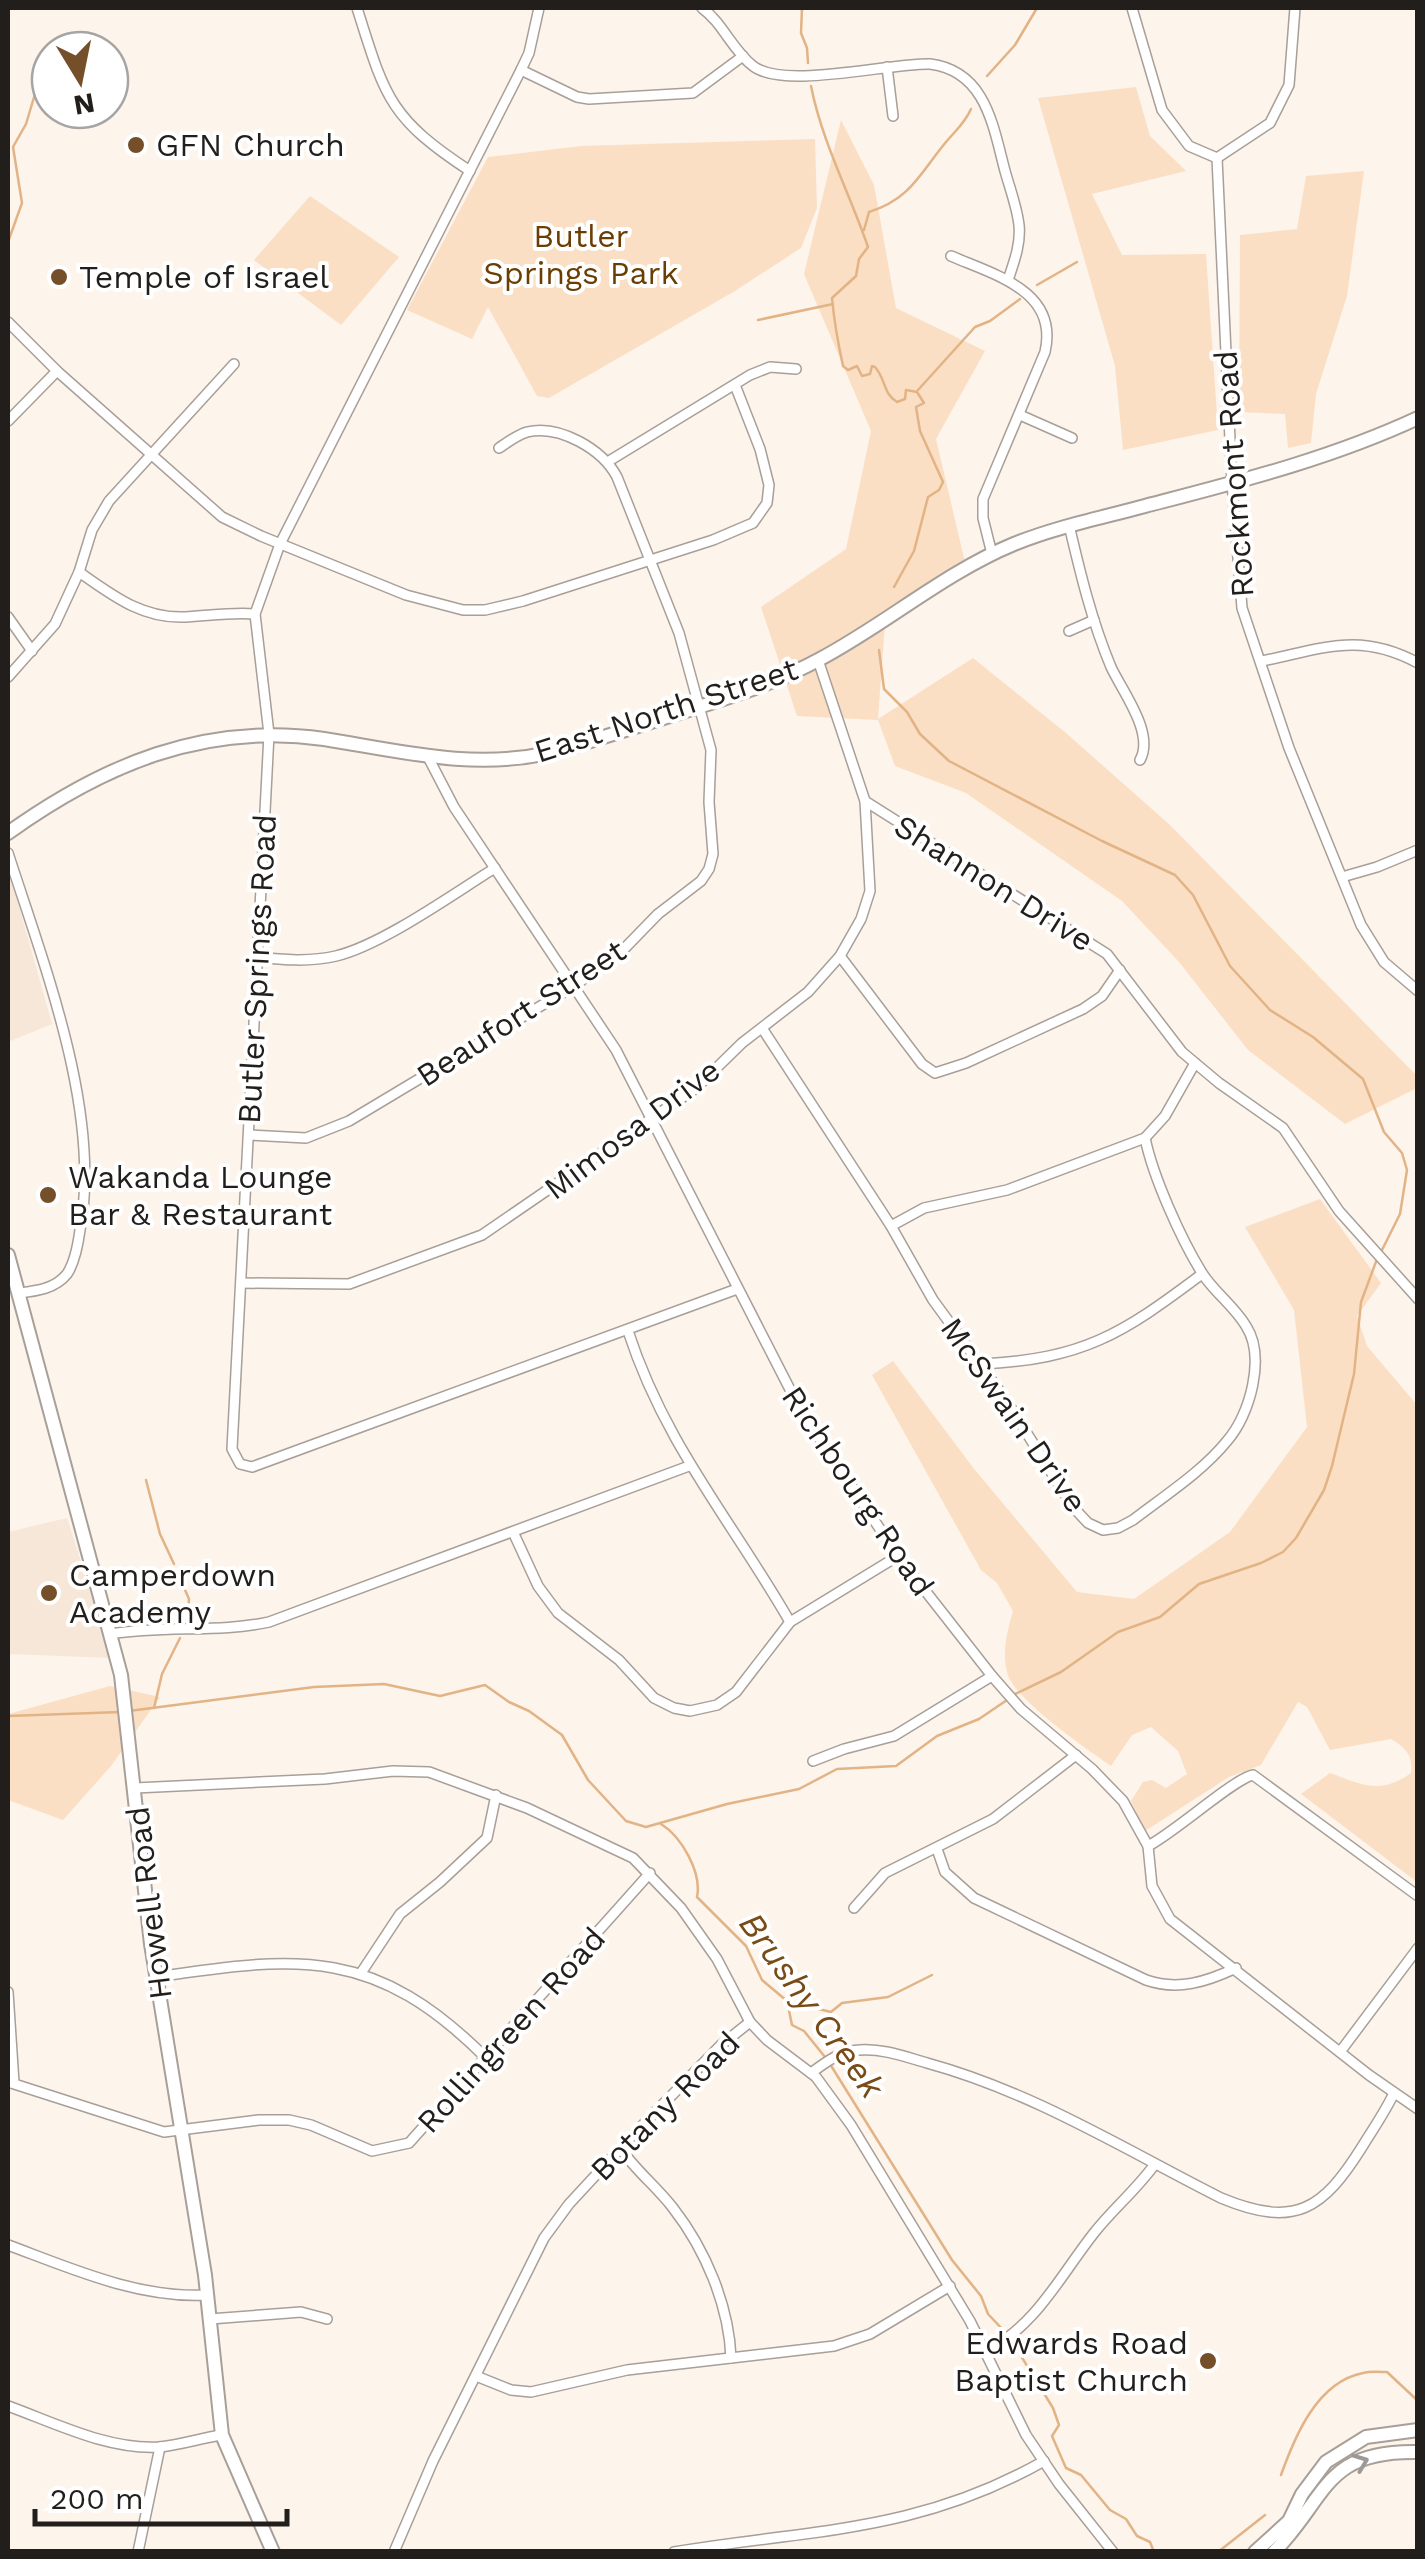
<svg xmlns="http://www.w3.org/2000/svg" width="1425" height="2559" font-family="'Work Sans',sans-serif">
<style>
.built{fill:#f6e7d9}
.green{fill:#fbdfc4}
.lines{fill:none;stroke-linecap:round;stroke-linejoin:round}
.stream{stroke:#e2b385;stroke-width:2.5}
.street-casing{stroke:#a79f98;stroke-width:12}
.secondary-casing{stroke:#a79f98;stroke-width:16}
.street{stroke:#fff;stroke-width:9}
.secondary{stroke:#fff;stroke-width:12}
.oneway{stroke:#9c9a99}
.poi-dot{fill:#744f2a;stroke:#fff;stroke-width:4}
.labels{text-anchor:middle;stroke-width:8;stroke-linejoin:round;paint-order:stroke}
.poi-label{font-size:32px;fill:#221e1c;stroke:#fff;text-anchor:start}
.park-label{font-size:32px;fill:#6a3e03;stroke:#fff}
.street-label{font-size:32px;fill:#221e1c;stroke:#fff}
.water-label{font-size:35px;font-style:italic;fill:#784b17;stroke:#fff}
</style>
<rect width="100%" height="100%" fill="#fdf4ec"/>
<g class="built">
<polygon points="8,867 52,1024 8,1042"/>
<polygon points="67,1518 112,1658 8,1654 8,1532"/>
</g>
<g class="green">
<polygon points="1136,87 1150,136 1186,171 1092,194 1122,255 1206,254 1218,430 1123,450 1115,366 1038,98"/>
<polygon points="841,120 874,185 896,308 985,351 936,439 968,575 885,623 878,719 973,658 1066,733 1170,825 1417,1076 1417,1088 1345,1124 1248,1050 1179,962 1122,901 966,793 895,766 878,720 797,716 761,607 846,549 871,431 804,274"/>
<polygon points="815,139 817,208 801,248 735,291 549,398 537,396 488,307 472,339 407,310 488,157 581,146"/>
<polygon points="1364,171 1347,296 1316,394 1311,443 1288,448 1285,414 1239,412 1240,235 1297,229 1306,176"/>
<polygon points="310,196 399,257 341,325 254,260"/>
<path d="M1320,1199l61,84 -24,33 10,30 50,59v477l-116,-88 29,-21c33,12 50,22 81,0 2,-18 -5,-25 -20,-34l-61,11 -23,-43 -9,-5 -37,63 -32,12 -84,54 -14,-30 12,-19 9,-2 14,8 21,-14 -9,-23 -27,-24 -19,8 -21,31c-23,-16 -98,-67 -104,-94 -5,-22 0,-40 6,-61l-16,-28 -16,-13 -109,-195 21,-14 82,109 102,122 57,7 96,-67 77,-105 -13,-117 -49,-83z"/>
<polygon points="110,1686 160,1697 111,1766 63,1820 8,1800 8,1714"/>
</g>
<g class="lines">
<g class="stream">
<polyline points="802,8 801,33 807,48 808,63"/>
<polyline points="987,76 1015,45 1037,8"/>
<path d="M811,86c11,56 39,108 57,161l-9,12 -3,17 -24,22c2,22 6,45 11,68l5,4 9,-4 5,10 8,-2 2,-8 3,1c11,12 8,27 22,35l8,-3 1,-9 11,2 7,11 -8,4 4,24 23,51 -4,8 -11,7 -14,54 -20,36"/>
<path d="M864,230l5,-18c42,-13 51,-39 77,-70 10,-12 19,-19 25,-33"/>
<polyline points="8,242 22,203 13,147 26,124 35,94"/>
<polyline points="1037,285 1077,262"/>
<polyline points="758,320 833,304"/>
<polyline points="918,390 975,327 990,321 1020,299"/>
<polyline points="879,650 884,689 907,712 920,734 949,761 1102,841 1175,875 1193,895 1230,966 1270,1010 1313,1037 1363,1079 1384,1132 1402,1153 1407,1170 1400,1214 1381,1252"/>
<polyline points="146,1480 160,1534 174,1564"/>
<polyline points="178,1574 189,1599 187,1621"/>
<polyline points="1013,1695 1061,1672 1118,1632 1160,1617 1199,1584 1261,1563 1283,1552 1296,1538 1324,1490 1332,1466 1354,1374 1361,1302 1377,1259"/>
<polyline points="154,1708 162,1674 180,1638"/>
<polyline points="129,1711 314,1687 384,1684 440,1696 485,1685 509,1702 529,1711 562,1735 588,1780 626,1821 646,1827 727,1804 799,1789 837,1769 896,1766 937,1736 979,1719 1007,1700"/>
<polyline points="8,1716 121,1712"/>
<path d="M661,1824c21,13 41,49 36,73l49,49 16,34 25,21 5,24 12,6 21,26"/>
<polyline points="790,2002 831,2012 842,2003 888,1997 932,1975"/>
<polyline points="830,2064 952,2260 981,2296 988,2314 1005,2332"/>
<polyline points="1010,2338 1053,2408 1059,2425 1052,2436 1066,2468 1081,2475 1110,2510 1126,2519 1137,2536 1150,2542 1154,2552"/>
<path d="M1281,2475c14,-39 36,-93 82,-102 7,-2 17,-1 24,-1l31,29"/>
<polyline points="1218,2552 1265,2515"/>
</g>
<g class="street-casing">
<g id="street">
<path d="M357,8c28,89 32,110 113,163"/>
<polyline points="539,8 529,53 521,70 280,544 255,614 269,734 232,1449 240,1464 252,1467 737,1289"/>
<path d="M702,8c21,15 30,42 51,58 31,24 135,-3 177,-2 56,7 63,62 75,107 5,18 12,36 14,54 2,19 -5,37 -11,55"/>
<polyline points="1132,8 1162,110 1189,146 1217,158"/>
<polyline points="887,67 893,116"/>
<polyline points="521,70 577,97 589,99 693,93 743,56"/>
<polyline points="1217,158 1232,483 1242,608 1289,748 1361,925 1384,962 1418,991"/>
<polyline points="1217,158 1270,123 1289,85 1295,8"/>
<path d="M951,256c44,19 108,35 94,96l-62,147v19l9,36"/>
<polyline points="8,322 57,371 222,517 261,536 406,595 463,610 485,610 523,601 713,540 753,523 767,503 769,485 760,449 735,385"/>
<polyline points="1020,415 1072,438"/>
<polyline points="8,421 57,371"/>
<polyline points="609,461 750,375 770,367 796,369"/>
<path d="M1069,525c11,47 23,97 42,142 11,24 44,66 29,93"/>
<path d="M79,572c33,23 63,47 106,45 23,-1 46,-5 70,-3"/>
<polyline points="8,617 32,651"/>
<polyline points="1069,631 1094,620"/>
<polyline points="818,660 865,801 1107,954 1182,1052 1219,1083 1283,1128 1339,1211 1418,1299"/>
<path d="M1262,661c60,-12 97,-30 156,2"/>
<polyline points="8,677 55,624 79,572 92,530 109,501 234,364"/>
<polyline points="428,757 454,807 616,1050 800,1409 898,1556 992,1676 1021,1709 1092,1769 1123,1801 1148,1846 1152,1886 1170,1919 1369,2075 1418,2109"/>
<path d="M8,853c36,112 94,260 72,377 -2,15 -5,32 -13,44 -12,15 -31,17 -48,19"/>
<polyline points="1342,877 1377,867 1418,850"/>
<polyline points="840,956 922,1064 935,1073 966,1063 1083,1009 1102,996 1120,970"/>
<path d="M257,957c26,3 53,5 79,-1 46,-11 117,-62 159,-88"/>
<path d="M762,1028l129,198 42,74 73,100 67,107 15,16 15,7 15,-2 15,-8c31,-24 69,-48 94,-79 23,-26 39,-84 19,-115 -12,-20 -32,-34 -44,-53 -21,-34 -49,-96 -57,-135"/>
<path d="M249,1135l57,3 43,-17 225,-135 47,-34 37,-38 43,-33 8,-12 4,-15 -4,-52 2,-52 -32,-117 -62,-156c-14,-27 -57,-53 -90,-45 -10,3 -19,10 -28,16"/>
<polyline points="891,1226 924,1208 1007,1190 1145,1138 1165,1116 1195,1063"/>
<polyline points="241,1283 349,1284 482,1235 696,1088 742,1043 808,992 840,956 861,919 870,891 865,801"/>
<path d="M628,1331c37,114 104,190 162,291"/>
<path d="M981,1364c103,-5 141,-30 221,-90"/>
<polyline points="514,1534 538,1586 558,1613 619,1660 654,1698 674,1708 690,1711 717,1705 736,1692 790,1622 898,1556"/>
<path d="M111,1634c53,-9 108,-1 158,-12l420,-156"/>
<polyline points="813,1761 844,1749 894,1736 992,1676"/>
<polyline points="135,1788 325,1779 393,1771 429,1772 527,1808 633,1858 681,1908 717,1959 750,2022 767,2040 816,2077 851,2125 970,2321 1026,2435 1059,2484 1113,2552"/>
<path d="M1148,1846c26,-13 87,-68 105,-71l165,121"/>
<path d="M937,1849l8,23 29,26 172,82c32,11 60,2 90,-12"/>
<polyline points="854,1908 885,1873 993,1819 1076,1755"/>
<polyline points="361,1973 400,1914 440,1882 487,1838 496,1795"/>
<path d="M156,1977c145,-22 220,-29 330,81"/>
<polyline points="8,1992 14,2083"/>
<polyline points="1340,2052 1418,1948"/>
<path d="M811,2073c15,-11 29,-22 48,-23 23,-2 47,7 68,13 106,29 197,86 294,135 75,31 102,11 141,-51 11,-18 23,-35 32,-54"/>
<polyline points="8,2082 164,2132 259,2120 289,2120 311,2125 372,2151 409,2143 650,1873"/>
<path d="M621,2149c15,22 36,38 52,59 32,41 56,97 58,150"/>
<path d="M8,2245c62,23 131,54 199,50"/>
<polyline points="210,2319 301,2312 327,2319"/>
<path d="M986,2351c50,-25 74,-75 108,-118 19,-24 43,-44 61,-69"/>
<polyline points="476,2376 511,2390 531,2392 627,2370 834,2346 870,2334 950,2286"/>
<path d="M8,2406c47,17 100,44 151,41 21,-2 42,-9 63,-12"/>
<polyline points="138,2552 160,2447"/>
<polyline points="394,2552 433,2461 544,2238 569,2204 631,2137 721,2045 750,2022"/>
<path d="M674,2552c138,-23 243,-19 370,-91"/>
</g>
</g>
<g class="secondary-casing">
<g id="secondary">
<path d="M8,833c95,-68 196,-111 316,-94 76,12 148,31 224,14 37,-9 73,-22 109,-33 54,-17 112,-33 163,-61 66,-35 124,-86 194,-115 42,-17 87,-26 131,-38 92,-24 185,-47 273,-88"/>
<polyline points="8,1255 121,1675 151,1944 205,2275 222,2435 273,2552"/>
<polyline points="1255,2552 1289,2521 1302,2494 1326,2462 1366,2437 1418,2430"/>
<path d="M1274,2552c54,-55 49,-102 144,-100"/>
</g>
</g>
<use href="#street" class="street"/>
<use href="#secondary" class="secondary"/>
</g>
<defs><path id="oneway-chevron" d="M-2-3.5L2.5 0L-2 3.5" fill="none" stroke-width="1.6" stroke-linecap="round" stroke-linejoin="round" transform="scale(2.5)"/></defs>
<use class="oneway" href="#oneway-chevron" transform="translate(1361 2462) rotate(-21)"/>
<g class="poi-dot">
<circle cx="136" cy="145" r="10"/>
<circle cx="59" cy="277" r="10"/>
<circle cx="48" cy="1195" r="10"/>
<circle cx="49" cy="1593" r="10"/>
<circle cx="1208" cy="2361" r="10"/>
</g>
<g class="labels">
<g class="poi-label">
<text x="156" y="156">GFN Church</text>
<text x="79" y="288">Temple of Israel</text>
<text x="68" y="1188">Wakanda Lounge<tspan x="68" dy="37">Bar &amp; Restaurant</tspan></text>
<text x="69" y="1586">Camperdown<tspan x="69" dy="37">Academy</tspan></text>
<text x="1188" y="2354" text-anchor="end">Edwards Road<tspan x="1188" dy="37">Baptist Church</tspan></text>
</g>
<g class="park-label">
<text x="581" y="247">Butler<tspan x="581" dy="37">Springs Park</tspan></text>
</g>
<g class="street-label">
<text transform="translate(1234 474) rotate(-94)" y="11">Rockmont Road</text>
<text transform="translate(666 710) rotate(-18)" y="11">East North Street</text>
<text transform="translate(994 883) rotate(32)" y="11">Shannon Drive</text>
<text transform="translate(257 969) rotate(-87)" y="11">Butler Springs Road</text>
<text transform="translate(521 1013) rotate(-33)" y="11">Beaufort Street</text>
<text transform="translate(632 1129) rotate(-37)" y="11">Mimosa Drive</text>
<text transform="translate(1014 1415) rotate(55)" y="11">McSwain Drive</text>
<text transform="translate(858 1491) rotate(56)" y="11">Richbourg Road</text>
<text transform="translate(149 1903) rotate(-97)" y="11">Howell Road</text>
<text transform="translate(511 2030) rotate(-48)" y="11">Rollingreen Road</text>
<text transform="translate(665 2106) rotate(-45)" y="11">Botany Road</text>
</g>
<g class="water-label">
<text transform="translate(812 2005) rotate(54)" y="12">Brushy Creek</text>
</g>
</g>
<rect width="1425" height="2559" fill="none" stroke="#221e1c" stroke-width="20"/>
<g transform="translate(80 80) rotate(170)"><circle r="48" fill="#ffffff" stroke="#a7a5a4" stroke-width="2.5"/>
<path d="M0-8L18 38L0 25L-18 38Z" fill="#744f2a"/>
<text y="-15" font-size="28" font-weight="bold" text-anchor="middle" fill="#221e1c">N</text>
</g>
<path d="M35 2509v15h252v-15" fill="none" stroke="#221e1c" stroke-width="5"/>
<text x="50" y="2509" font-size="30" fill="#221e1c" stroke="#ffffff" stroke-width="8" paint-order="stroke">200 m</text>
</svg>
